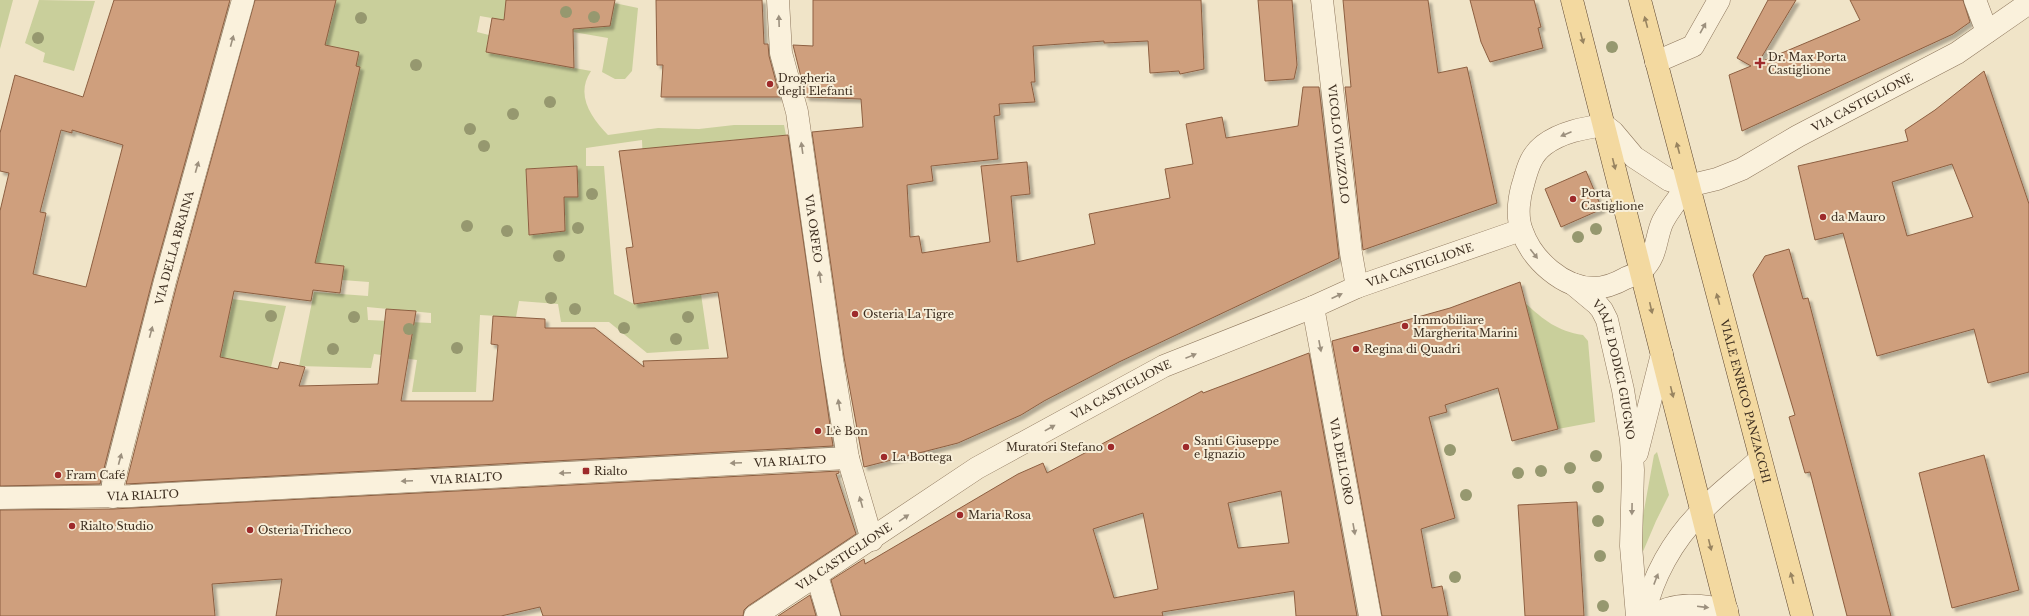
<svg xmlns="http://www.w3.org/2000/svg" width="2029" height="616" font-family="'Libre Baskerville',serif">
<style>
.green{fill:#c9cf9b;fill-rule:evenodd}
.building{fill:#cf9f7d;stroke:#8d5f41;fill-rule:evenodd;filter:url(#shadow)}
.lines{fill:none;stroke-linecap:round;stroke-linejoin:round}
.minor-casing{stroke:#8d765c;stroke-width:23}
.major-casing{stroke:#5b4430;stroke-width:23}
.minor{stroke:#faf1dc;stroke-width:22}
.major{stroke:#f3d9a0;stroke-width:22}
.tree{fill:#96986f}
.oneway{fill:#9c907e}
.oneway2{fill:#988460}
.poi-dot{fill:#9e2a2b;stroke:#f7eed8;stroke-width:1.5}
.labels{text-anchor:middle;stroke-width:4;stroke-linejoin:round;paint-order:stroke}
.poi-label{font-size:11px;fill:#3d2e20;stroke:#f7eed8;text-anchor:start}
.street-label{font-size:11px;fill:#3d2e20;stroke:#f7eed8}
</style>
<defs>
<filter id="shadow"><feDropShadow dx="3.5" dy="3.5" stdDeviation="1" flood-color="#0004"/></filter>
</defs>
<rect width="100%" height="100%" fill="#f0e4c8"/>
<g class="green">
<polygon points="0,0 13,0 0,49"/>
<polygon points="39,0 95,1 74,71 43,62 45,53 25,43"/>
<path d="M336,0h264l38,8 -6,63 -7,8h-10l-13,-7 6,-34 -128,-22 -3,16 12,3 -3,17 105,19c-16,24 0,46 17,64l50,-7 41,1 35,-4h50l2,10 -110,11 -33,19 -1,-25 -56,8v18h18l10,128 20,10 67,-10 8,55 -62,4 -38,-31h-48l-3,-18 -39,-3 -3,16 -36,-2 -4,77h-64l5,-32 -43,-6 -3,14 -72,-2 15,-74 54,4 1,-14 -27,-2 -27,-17 43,-211 -33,-7zM577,166l1,30 -14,1 1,34 -36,4 -3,-66zM367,307l64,6v10l-63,-3z"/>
<polygon points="232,299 286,306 271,367 263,366 260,381 217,369"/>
<path d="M1525,303c19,17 32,28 58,32l5,6 7,81 -37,7z"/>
<polygon points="1657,452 1669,495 1656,521 1639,561 1635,560 1654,455"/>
</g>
<g class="building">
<path d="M114,0h116l-77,278 -53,206 -100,2v-275l9,-38 -9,-2v-38l15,-58 68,22zM61,130l11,3v-3l51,15 -37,142 -53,-13 13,-61 -6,-1z"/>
<polygon points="255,0 336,0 325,45 359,52 356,66 360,67 315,263 344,266 340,293 313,290 311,301 234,291 220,357 278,369 280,362 305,367 299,386 378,384 386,309 416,311 401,401 493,401 498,345 491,344 493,316 545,319 545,328 595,328 644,367 643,361 728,358 718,292 634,304 626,248 633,247 619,151 788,135 833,446 126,484 177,284"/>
<polygon points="506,0 615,0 610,26 573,29 574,68 486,52 492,18 504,20"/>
<polygon points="656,0 762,0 764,44 768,44 769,56 780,97 661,97 663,65 657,65"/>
<polygon points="813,0 1201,0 1204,69 1180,74 1179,71 1150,73 1148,41 1104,43 1104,41 1033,46 1035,82 1031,82 1035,102 999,104 1000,115 994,116 998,159 931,166 933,181 907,185 910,237 919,236 922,253 990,242 981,166 1027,162 1030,194 1011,196 1017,262 1095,244 1089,214 1170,198 1165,169 1193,164 1186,124 1222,117 1226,138 1298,126 1303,87 1319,87 1339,258 1119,362 1044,401 1021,415 958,443 864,467 844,357 812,132 863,127 861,99 806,97 793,45 813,46"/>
<polygon points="1258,0 1292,0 1297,65 1294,79 1265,81"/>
<polygon points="1343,0 1428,0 1438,73 1467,67 1497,203 1363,250 1345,87 1351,87"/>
<polygon points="1470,0 1534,0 1541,27 1538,28 1543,48 1490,62 1481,42"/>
<polygon points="1768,0 1796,0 1758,63 1860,20 1850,0 1963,0 1970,22 1953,34 1742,131 1729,75 1751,66 1737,58"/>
<path d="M1984,71l45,133v168l-41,11 -14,-54 -97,27 -34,-123 -28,7 -17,-74 110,-25 -3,-11 30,-20zM1952,164l21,53 -66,19 -15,-54z"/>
<polygon points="577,166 578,197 564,197 565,231 529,235 526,169"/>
<polygon points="1586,171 1602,209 1561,227 1545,189"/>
<polygon points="1789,249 1803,299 1808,298 1891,616 1847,616 1810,472 1805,473 1789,417 1795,415 1753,275 1765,256"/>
<polygon points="1520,282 1558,429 1512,441 1498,388 1445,405 1447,412 1429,417 1455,518 1421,529 1432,588 1442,586 1448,616 1382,616 1332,341 1450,308"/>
<path d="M1309,353l48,263h-61l-2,-25 -132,21 1,4h-322l-10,-36 33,-21 1,5 153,-90 25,-11 4,10 155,-82 1,2zM1281,491l8,52 -51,5 -10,-45zM1143,513l15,76 -44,9 -21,-69z"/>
<polygon points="1984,455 2019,590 1952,608 1919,473"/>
<polygon points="839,471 839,473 836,474 856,534 748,606 744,610 743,616 543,616 540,607 501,616 276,616 282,579 212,584 215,616 0,616 0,510 113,509"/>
<polygon points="1577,502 1584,616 1525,616 1518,505"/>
<polygon points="810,595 816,616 778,616"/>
</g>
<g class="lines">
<g class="minor-casing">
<g id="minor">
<path id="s1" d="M778,0l3,53 16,59 35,247 16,99"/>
<path id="s2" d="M1322,0l29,253 6,34"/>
<polyline points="1975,0 1987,32"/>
<polyline points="1656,62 1693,46 1719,0"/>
<path id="s3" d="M1688,186c-9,11 -18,22 -25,35 -8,16 -5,35 -21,49 -4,3 -11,6 -16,8 -9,5 -21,10 -32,10 -31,0 -62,-28 -72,-57 -6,-15 -3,-35 2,-50 4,-15 8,-27 20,-36 17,-13 40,-17 60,-20l9,7 21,25 35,23 19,6 29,-7 25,-10 56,-33 159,-83 72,-50"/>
<path id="s4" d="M1573,284l24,20 5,6 5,10 16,70 8,50 2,30 -2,76 6,70"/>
<path id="s5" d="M1313,307l57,309"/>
<polyline points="1637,453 1662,354"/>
<path id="s6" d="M113,497v-13l52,-203 78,-281"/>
<path id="s7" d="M0,498l131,-2 717,-38 24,82"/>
<polyline points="817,576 829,616"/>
<path id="s8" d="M755,616l222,-148 187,-102 149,-59 44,-20 164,-57"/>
<path d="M1644,616c8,-39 29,-76 57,-104 16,-18 41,-36 59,-53"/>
<path d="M1653,616c21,-15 50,-11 74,-6"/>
</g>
</g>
<g class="major-casing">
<g id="major">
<polyline points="1572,0 1728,616"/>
<path id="s9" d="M1640,0l162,616"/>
</g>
</g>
<use href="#minor" class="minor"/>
<use href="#major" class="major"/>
</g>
<g class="tree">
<circle cx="566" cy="12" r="6"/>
<circle cx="594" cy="17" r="6"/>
<circle cx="361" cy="18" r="6"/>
<circle cx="38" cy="38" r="6"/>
<circle cx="1612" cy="47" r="6"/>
<circle cx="416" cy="65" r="6"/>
<circle cx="550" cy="102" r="6"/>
<circle cx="513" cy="114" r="6"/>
<circle cx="470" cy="129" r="6"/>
<circle cx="484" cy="146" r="6"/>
<circle cx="592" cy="194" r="6"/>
<circle cx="467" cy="226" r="6"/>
<circle cx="578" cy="228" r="6"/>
<circle cx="1596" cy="229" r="6"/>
<circle cx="507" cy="231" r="6"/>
<circle cx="1578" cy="237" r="6"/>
<circle cx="559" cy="256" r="6"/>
<circle cx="551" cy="298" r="6"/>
<circle cx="575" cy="309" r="6"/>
<circle cx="271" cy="316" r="6"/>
<circle cx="354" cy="317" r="6"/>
<circle cx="688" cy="317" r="6"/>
<circle cx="624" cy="328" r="6"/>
<circle cx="409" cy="329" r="6"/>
<circle cx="676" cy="339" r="6"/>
<circle cx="457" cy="348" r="6"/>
<circle cx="333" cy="349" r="6"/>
<circle cx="1450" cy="450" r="6"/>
<circle cx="1596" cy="456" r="6"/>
<circle cx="1570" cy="468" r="6"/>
<circle cx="1541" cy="471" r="6"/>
<circle cx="1518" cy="473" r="6"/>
<circle cx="1598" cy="487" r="6"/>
<circle cx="1466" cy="495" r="6"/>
<circle cx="1598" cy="521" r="6"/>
<circle cx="1600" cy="556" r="6"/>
<circle cx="1455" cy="577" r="6"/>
<circle cx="1603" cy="606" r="6"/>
</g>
<defs><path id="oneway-solid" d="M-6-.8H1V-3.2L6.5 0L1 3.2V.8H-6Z"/></defs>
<g class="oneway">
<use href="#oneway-solid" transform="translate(779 21) rotate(-92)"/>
<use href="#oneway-solid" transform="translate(1703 28) rotate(-61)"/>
<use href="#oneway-solid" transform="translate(232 41) rotate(-75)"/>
<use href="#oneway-solid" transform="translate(1566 134) rotate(157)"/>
<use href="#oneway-solid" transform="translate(802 148) rotate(-98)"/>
<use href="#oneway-solid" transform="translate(197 167) rotate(-74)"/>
<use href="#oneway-solid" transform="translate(1534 254) rotate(52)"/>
<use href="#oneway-solid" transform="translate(820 277) rotate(-98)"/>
<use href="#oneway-solid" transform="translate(1337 296) rotate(-24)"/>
<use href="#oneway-solid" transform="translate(151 332) rotate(-75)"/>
<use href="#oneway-solid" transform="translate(1320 346) rotate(79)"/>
<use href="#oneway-solid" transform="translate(1191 356) rotate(-22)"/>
<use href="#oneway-solid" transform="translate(839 405) rotate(-99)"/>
<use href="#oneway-solid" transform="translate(1050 428) rotate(-29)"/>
<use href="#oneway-solid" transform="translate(120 459) rotate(-75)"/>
<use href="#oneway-solid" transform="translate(736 463) rotate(177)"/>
<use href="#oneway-solid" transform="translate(565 473) rotate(177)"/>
<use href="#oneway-solid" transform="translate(407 481) rotate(177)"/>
<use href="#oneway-solid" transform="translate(861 502) rotate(-106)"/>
<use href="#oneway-solid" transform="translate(1632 509) rotate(91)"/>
<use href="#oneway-solid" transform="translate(904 518) rotate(-34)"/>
<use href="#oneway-solid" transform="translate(1354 529) rotate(80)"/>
<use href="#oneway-solid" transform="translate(1656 579) rotate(-69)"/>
<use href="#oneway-solid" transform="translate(1703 607) rotate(7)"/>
</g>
<g class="oneway2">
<use href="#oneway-solid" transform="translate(1646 22) rotate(-105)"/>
<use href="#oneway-solid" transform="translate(1582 38) rotate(75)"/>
<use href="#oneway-solid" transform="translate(1678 148) rotate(-105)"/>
<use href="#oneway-solid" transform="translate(1614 164) rotate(76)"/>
<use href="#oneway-solid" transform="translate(1718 299) rotate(-105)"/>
<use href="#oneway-solid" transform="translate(1651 308) rotate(77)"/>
<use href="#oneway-solid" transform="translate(1672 392) rotate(76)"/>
<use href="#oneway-solid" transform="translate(1710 545) rotate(76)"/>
<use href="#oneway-solid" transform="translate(1792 578) rotate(-105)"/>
</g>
<g class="poi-dot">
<path d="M1758 57h4v4h4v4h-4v4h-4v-4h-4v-4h4z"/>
<circle cx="770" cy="84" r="4"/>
<circle cx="1573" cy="199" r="4"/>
<circle cx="1823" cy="217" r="4"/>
<circle cx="855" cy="314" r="4"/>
<circle cx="1405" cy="326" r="4"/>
<circle cx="1356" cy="349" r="4"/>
<circle cx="818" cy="431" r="4"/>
<circle cx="1111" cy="447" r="4"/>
<circle cx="1186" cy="447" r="4"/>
<circle cx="884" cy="457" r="4"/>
<rect x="582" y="467" width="8" height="8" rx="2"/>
<circle cx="58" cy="475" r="4"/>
<circle cx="960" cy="515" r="4"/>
<circle cx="72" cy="526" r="4"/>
<circle cx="250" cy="530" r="4"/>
</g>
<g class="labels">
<g class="poi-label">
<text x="1768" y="61">Dr. Max Porta<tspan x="1768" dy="13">Castiglione</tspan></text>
<text x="778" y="82">Drogheria<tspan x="778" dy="13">degli Elefanti</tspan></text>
<text x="1581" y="197">Porta<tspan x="1581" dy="13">Castiglione</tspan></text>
<text x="1831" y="221">da Mauro</text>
<text x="863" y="318">Osteria La Tigre</text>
<text x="1413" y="324">Immobiliare<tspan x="1413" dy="13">Margherita Marini</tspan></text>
<text x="1364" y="353">Regina di Quadri</text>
<text x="826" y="435">L'è Bon</text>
<text x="1194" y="445">Santi Giuseppe<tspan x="1194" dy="13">e Ignazio</tspan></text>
<text x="1103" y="451" text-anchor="end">Muratori Stefano</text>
<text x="892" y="461">La Bottega</text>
<text x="594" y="475">Rialto</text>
<text x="66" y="479">Fram Café</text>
<text x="968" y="519">Maria Rosa</text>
<text x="80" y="530">Rialto Studio</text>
<text x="258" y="534">Osteria Tricheco</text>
</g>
<g class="street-label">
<text dy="4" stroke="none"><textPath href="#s3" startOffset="703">VIA CASTIGLIONE</textPath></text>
<text dy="4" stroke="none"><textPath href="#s2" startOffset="145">VICOLO VIAZZOLO</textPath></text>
<text dy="4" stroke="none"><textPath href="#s1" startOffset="232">VIA ORFEO</textPath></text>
<text dy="4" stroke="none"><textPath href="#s6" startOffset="257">VIA DELLA BRAINA</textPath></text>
<text dy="4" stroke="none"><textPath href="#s8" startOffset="755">VIA CASTIGLIONE</textPath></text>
<text dy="4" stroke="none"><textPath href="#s4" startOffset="100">VIALE DODICI GIUGNO</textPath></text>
<text dy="4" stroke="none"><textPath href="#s8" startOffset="431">VIA CASTIGLIONE</textPath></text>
<text dy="4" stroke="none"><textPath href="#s9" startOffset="415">VIALE ENRICO PANZACCHI</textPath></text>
<text dy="4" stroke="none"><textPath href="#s7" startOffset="791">VIA RIALTO</textPath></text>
<text dy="4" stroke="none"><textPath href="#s5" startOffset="157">VIA DELL'ORO</textPath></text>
<text dy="4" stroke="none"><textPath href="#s7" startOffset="467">VIA RIALTO</textPath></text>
<text dy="4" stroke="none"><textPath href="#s7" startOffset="143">VIA RIALTO</textPath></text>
<text dy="4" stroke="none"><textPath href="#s8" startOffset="107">VIA CASTIGLIONE</textPath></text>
</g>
</g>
</svg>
